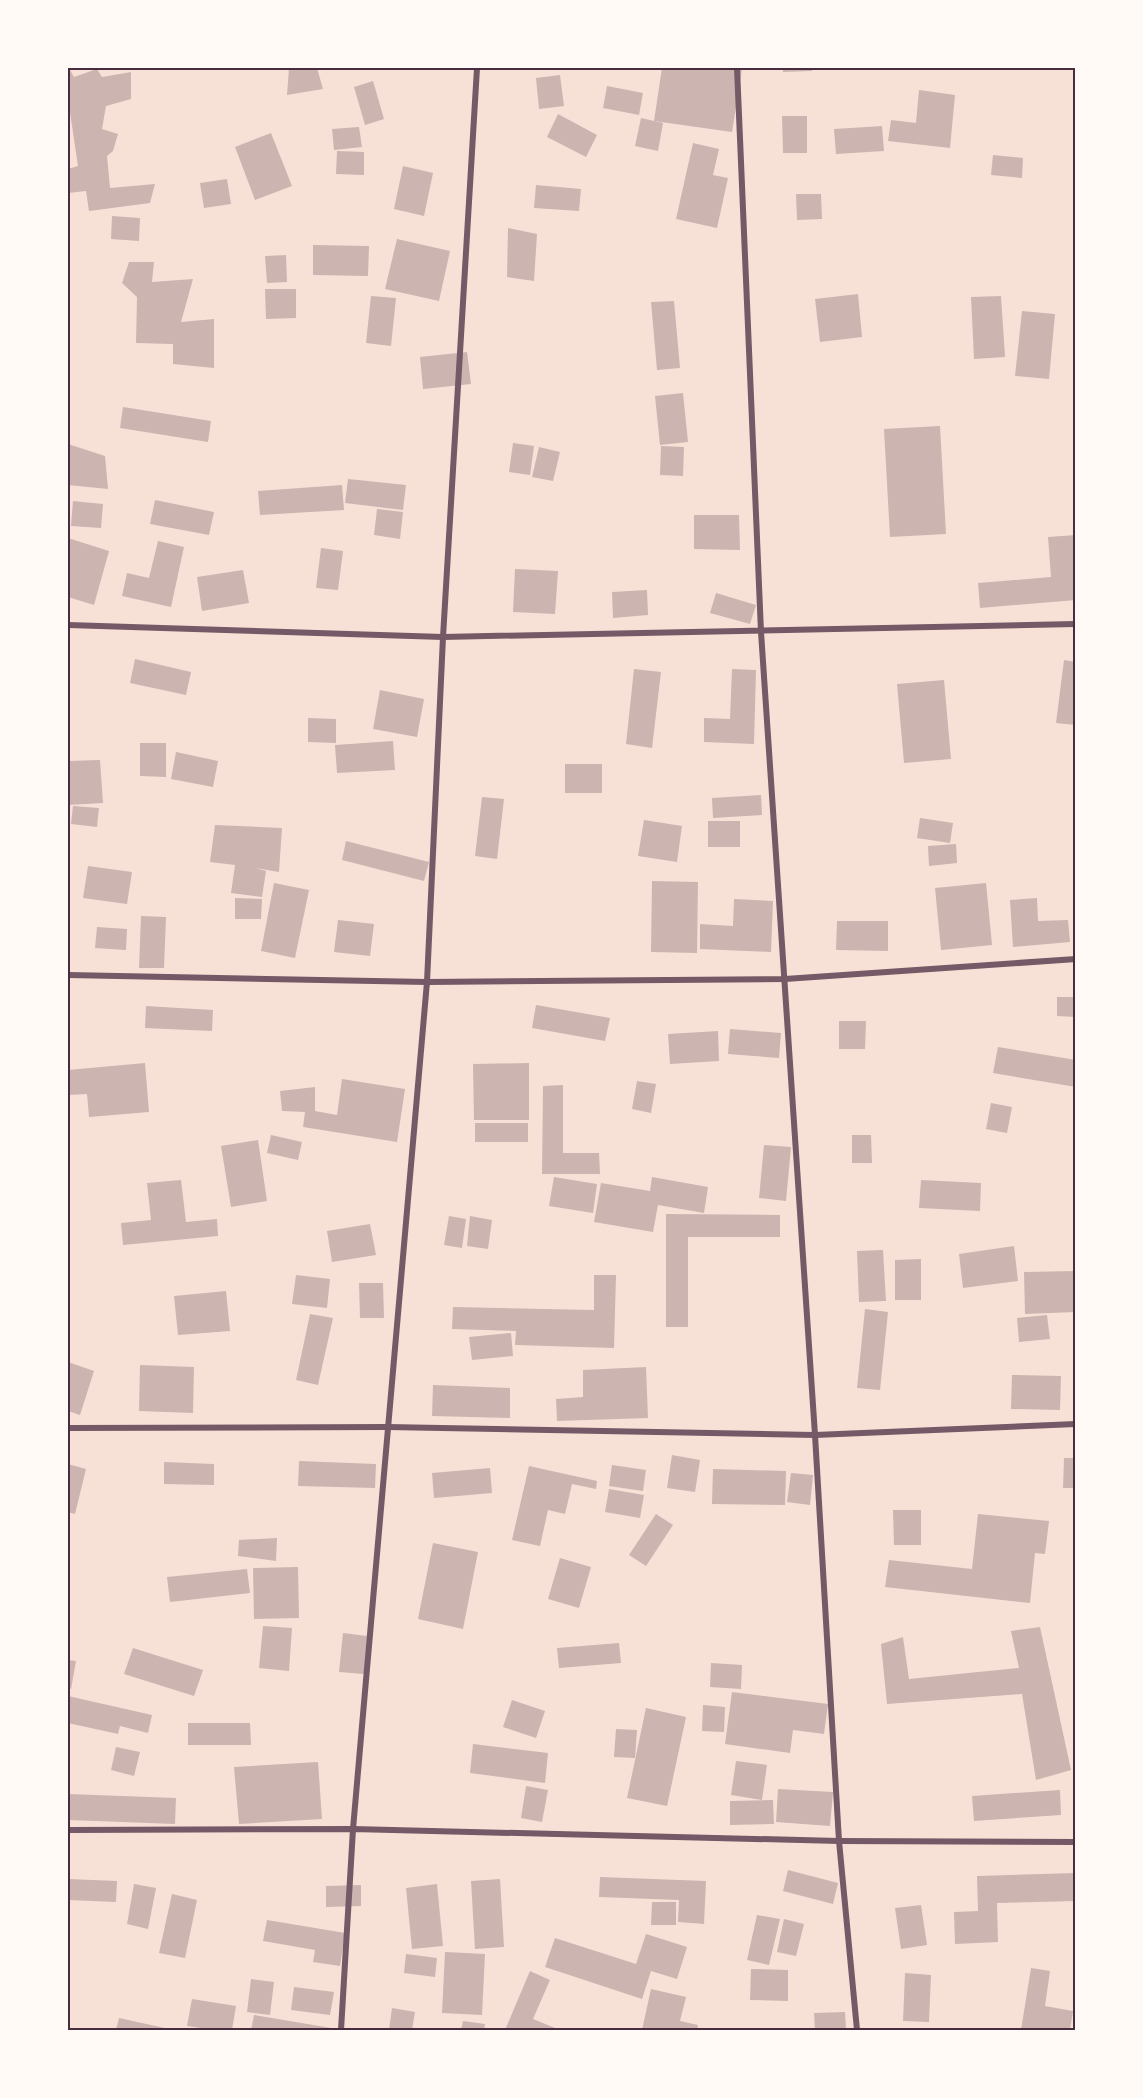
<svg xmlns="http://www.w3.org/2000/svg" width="1143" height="2098" font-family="'IBM Plex Sans',sans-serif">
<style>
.building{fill:#ccb4b1}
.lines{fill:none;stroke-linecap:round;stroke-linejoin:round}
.minor{stroke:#755966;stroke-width:6}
.neatline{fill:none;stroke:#4a2c40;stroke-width:2}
</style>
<rect width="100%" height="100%" fill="#f7e1d7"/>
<g class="building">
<polygon points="289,68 317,68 323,89 287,95"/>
<polygon points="662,68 742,69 732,132 654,121"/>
<polygon points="783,68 812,68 812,71 783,72"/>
<polygon points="97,69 102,77 131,72 131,99 106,106 102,129 118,134 113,151 107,156 110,188 155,184 150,203 89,211 86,191 68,193 68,169 78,166 68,99 68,70 70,70 74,77"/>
<polygon points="560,75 564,106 539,109 536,78"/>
<polygon points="373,81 384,119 365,125 354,87"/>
<polygon points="607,86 643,93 639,115 603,108"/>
<polygon points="919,90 955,95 950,148 888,141 891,120 916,123"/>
<polygon points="558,114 597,135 586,157 547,137"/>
<polygon points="782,116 807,116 807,153 783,153"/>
<polygon points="641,118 663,123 658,151 635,146"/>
<polygon points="882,126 884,151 836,154 834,129"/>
<polygon points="359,127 362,147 334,150 332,129"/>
<polygon points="271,133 292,186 255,200 235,147"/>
<polygon points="693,143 719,149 713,175 728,178 717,228 676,219"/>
<polygon points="337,151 364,152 364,175 336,174"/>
<polygon points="993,155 1023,158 1022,178 991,175"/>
<polygon points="403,166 433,173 424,216 394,209"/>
<polygon points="227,179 231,204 204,208 200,183"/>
<polygon points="536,185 581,189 579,211 534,208"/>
<polygon points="796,194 821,194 822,219 797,220"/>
<polygon points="112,216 140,218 139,241 111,239"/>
<polygon points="508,228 537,234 534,281 507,277"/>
<polygon points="397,239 450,251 439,301 385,289"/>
<polygon points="313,245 369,246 368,276 313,275"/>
<polygon points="286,255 287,282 267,283 265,256"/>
<polygon points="129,262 154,262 152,282 193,279 181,322 214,319 214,368 173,364 173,344 136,343 137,297 122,283"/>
<polygon points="265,289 296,289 296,318 266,319"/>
<polygon points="858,294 862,337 820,342 815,299"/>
<polygon points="371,296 396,298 391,346 366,343"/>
<polygon points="1001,296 1005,357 974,359 971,297"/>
<polygon points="674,301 680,368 657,370 651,302"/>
<polygon points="1022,311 1055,314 1049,379 1015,376"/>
<polygon points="467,352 471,384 423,389 420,357"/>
<polygon points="683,393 688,442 660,445 655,396"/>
<polygon points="123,407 211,421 208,442 120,428"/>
<polygon points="940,426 946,534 890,537 884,429"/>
<polygon points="513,443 534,446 530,475 509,472"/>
<polygon points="68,444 105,456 108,489 68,485"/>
<polygon points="661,446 684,447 683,476 660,475"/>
<polygon points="539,447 560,452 553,481 532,477"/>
<polygon points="348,479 406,485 403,510 345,503"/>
<polygon points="342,485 344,510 260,515 258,491"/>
<polygon points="155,500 214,512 209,535 150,524"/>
<polygon points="73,501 103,504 101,528 71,526"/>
<polygon points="377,509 403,512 400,539 374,535"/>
<polygon points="694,515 739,515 740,550 694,549"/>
<polygon points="1076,535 1076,600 980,608 978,583 1051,577 1048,537"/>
<polygon points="68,538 109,551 94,605 68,597"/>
<polygon points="158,541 184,547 171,607 122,596 127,573 149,578"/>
<polygon points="321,548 343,551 338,590 316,588"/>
<polygon points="515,569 558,571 555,614 513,612"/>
<polygon points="243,570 249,603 202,611 197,577"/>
<polygon points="647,590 648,615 613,618 612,592"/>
<polygon points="716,593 756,605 750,624 710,613"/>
<polygon points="135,659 191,672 186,695 130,683"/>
<polygon points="1064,660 1076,662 1076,725 1056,723"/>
<polygon points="634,669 661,672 652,748 626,744"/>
<polygon points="732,669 756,670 754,744 704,742 704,718 730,719"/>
<polygon points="944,680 951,759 904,763 897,684"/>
<polygon points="380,690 424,699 417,737 373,729"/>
<polygon points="308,718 336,719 336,743 308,742"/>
<polygon points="393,741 395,770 337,773 335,745"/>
<polygon points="140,743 166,743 166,777 140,776"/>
<polygon points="176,752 218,761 213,787 171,779"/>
<polygon points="100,760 103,803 68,805 68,761"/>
<rect x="565" y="764" width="37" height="29"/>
<polygon points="761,795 762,815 713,818 712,798"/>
<polygon points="482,797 504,799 497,859 475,856"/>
<polygon points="73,806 99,808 97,827 71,824"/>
<polygon points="920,818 953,823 950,843 917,838"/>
<polygon points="644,820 682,826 677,862 638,856"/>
<rect x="708" y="821" width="32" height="26"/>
<polygon points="215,825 282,828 279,872 255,868 266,871 262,897 231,893 235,865 210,862"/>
<polygon points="346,841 429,862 424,881 342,860"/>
<polygon points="956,844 957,863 929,866 928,846"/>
<polygon points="88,866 132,872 127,904 83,898"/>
<polygon points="652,881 698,882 697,953 651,952"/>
<polygon points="274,883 309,890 295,958 261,951"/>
<polygon points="986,883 992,945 941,950 935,888"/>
<polygon points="235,898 262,899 261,919 235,919"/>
<polygon points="1037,898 1038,921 1068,920 1070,942 1013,947 1010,900"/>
<polygon points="734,899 773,901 771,952 700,949 700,924 733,926"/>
<polygon points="141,916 166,917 164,968 139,968"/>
<polygon points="338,920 374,924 370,956 334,952"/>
<polygon points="837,921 888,921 888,951 836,950"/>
<polygon points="97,927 127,929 126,950 95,948"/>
<polygon points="1057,997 1076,997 1076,1017 1057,1016"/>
<polygon points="536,1005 610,1018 605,1041 532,1028"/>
<polygon points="146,1006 213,1010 212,1031 145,1028"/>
<polygon points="839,1021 866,1021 865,1049 839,1049"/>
<polygon points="730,1029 781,1033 779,1058 728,1054"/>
<polygon points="718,1031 719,1061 670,1064 668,1034"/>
<polygon points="998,1047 1076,1060 1076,1087 993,1073"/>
<polygon points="145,1063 149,1112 89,1117 87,1094 68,1095 68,1070"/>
<polygon points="529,1063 529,1120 474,1120 473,1064"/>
<polygon points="342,1079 405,1089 397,1142 303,1127 305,1112 282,1111 280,1091 315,1087 315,1111 337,1115"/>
<polygon points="637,1081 656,1084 651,1113 632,1109"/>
<polygon points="563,1085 563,1153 599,1153 600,1174 542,1174 543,1086"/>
<polygon points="991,1103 1012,1107 1007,1133 986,1129"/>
<rect x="475" y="1123" width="53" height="19"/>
<polygon points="271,1135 302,1142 298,1160 267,1153"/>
<polygon points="852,1135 871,1135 872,1163 852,1163"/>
<polygon points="258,1140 267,1201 231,1207 221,1146"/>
<polygon points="764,1145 791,1147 786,1201 759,1198"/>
<polygon points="554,1177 597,1184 593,1213 549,1206"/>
<polygon points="652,1177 708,1187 704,1213 658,1205 653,1232 594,1222 601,1183 650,1191"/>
<polygon points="181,1180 186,1222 217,1219 218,1236 123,1245 121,1223 151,1220 147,1183"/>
<polygon points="921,1180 981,1183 980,1211 919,1208"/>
<polygon points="666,1214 780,1215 780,1237 688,1237 688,1327 666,1327"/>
<polygon points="449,1216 466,1219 462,1248 444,1245"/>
<polygon points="470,1216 492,1220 488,1249 467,1246"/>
<polygon points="370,1224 376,1255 332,1262 327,1231"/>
<polygon points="1014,1246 1018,1281 963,1288 959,1254"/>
<polygon points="883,1250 886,1301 859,1302 857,1251"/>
<polygon points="921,1259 921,1300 895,1300 895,1260"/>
<polygon points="1076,1271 1076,1312 1025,1314 1024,1272"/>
<polygon points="296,1275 330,1279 327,1308 292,1304"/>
<polygon points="594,1275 616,1275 614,1348 515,1345 516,1331 452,1329 453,1307 594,1310"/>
<polygon points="359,1283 383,1283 384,1318 360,1318"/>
<polygon points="226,1291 230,1331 178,1335 174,1296"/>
<polygon points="865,1309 888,1312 880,1390 857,1388"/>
<polygon points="310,1314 333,1318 318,1385 296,1380"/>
<polygon points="1047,1315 1050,1339 1019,1342 1017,1318"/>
<polygon points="511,1333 513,1356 472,1360 469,1337"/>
<polygon points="68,1362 94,1371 80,1415 68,1411"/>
<polygon points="140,1365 194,1367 193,1413 139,1411"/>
<polygon points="646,1367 648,1418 557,1421 556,1399 583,1397 583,1370"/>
<polygon points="1012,1375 1061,1376 1060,1410 1011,1409"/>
<polygon points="433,1385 510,1388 510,1418 432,1416"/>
<polygon points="672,1455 700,1460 695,1492 667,1488"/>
<polygon points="1064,1458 1076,1458 1076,1488 1063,1488"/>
<polygon points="299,1461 376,1464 375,1488 298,1486"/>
<polygon points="164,1462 214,1464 214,1485 164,1484"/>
<polygon points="68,1464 86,1469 75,1514 68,1512"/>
<polygon points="612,1465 646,1470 643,1491 609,1486"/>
<polygon points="529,1466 597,1481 596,1489 572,1484 565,1514 548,1510 540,1546 512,1540"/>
<polygon points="490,1468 492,1493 434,1498 432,1473"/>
<polygon points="713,1469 786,1471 785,1505 712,1504"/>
<polygon points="791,1473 813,1475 810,1505 787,1502"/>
<polygon points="609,1489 644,1495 640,1518 605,1512"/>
<polygon points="893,1510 921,1510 921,1545 894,1545"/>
<polygon points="656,1514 673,1525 646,1566 629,1555"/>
<polygon points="978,1514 1049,1521 1045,1554 1035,1553 1030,1603 885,1587 889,1560 972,1569"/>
<polygon points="277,1538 276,1561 238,1556 239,1540"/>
<polygon points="433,1543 478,1552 463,1629 418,1619"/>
<polygon points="560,1558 591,1567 579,1608 548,1599"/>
<polygon points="298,1567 299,1618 254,1619 253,1568"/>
<polygon points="247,1569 250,1593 170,1602 167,1577"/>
<polygon points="263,1626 292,1628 289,1671 259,1668"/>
<polygon points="1040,1627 1071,1770 1036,1780 1022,1694 887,1704 881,1644 903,1637 909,1679 1019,1668 1011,1631"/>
<polygon points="343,1633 367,1636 364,1674 339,1672"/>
<polygon points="619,1643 621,1663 559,1668 557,1648"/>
<polygon points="133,1648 203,1670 194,1696 124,1674"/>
<polygon points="68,1660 76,1661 71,1689 68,1688"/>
<polygon points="711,1663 742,1665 741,1689 710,1687"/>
<polygon points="732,1692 828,1704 824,1734 793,1730 790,1753 725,1744"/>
<polygon points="68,1696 152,1715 148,1733 120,1726 118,1734 68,1723"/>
<polygon points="512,1700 545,1711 536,1738 503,1727"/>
<polygon points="703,1705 725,1707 724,1732 702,1731"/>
<polygon points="646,1708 686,1717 667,1806 627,1798"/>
<polygon points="188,1723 250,1723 251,1745 188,1745"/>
<polygon points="616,1729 637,1730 635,1758 614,1757"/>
<polygon points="473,1744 548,1753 545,1783 470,1773"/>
<polygon points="116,1747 140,1752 134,1776 111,1770"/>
<polygon points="736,1761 767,1765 762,1800 731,1795"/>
<polygon points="318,1762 322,1819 239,1824 234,1767"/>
<polygon points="526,1786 548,1790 542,1822 521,1818"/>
<polygon points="778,1789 833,1792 830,1826 776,1822"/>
<polygon points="1060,1790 1061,1815 974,1821 972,1796"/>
<polygon points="68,1794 176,1798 175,1824 68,1820"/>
<polygon points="773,1800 774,1824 730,1825 730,1801"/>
<polygon points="788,1870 838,1883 833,1904 783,1891"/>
<polygon points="1076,1873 1076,1901 997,1903 998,1942 955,1944 954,1912 978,1911 977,1876"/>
<polygon points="600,1877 706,1881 704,1924 678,1922 679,1900 599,1897"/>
<polygon points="68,1879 117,1881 116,1902 68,1900"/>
<polygon points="500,1879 504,1947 475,1949 471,1881"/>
<polygon points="134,1884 156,1888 148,1929 127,1924"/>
<polygon points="437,1884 443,1946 412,1949 406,1888"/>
<polygon points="361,1885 361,1906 326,1907 326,1886"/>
<polygon points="172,1894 197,1900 185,1958 159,1953"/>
<polygon points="652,1902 676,1902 676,1925 651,1925"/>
<polygon points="921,1905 927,1945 901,1949 895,1908"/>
<polygon points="757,1915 780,1919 769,1965 747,1960"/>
<polygon points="784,1919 804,1924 796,1956 777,1952"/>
<polygon points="267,1920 345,1933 340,1966 313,1962 315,1950 263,1941"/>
<polygon points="646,1934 687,1947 677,1979 651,1971 642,1999 545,1967 555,1938 636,1964"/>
<polygon points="445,1952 485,1954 482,2015 442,2013"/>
<polygon points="406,1954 437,1958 435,1977 404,1973"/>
<polygon points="1031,1968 1050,1971 1045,2006 1073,2011 1070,2030 1021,2030"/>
<polygon points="751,1969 788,1970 788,2001 750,2000"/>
<polygon points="530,1971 550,1980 533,2019 560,2030 505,2030"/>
<polygon points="905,1973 931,1975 929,2022 903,2021"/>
<polygon points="251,1979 274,1982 270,2015 247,2012"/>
<polygon points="294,1987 334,1992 330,2015 291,2010"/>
<polygon points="651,1989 686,1997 680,2021 698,2025 697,2030 642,2030"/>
<polygon points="192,1999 236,2006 232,2030 214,2030 187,2026"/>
<polygon points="392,2008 415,2012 412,2030 389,2030"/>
<polygon points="845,2012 846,2030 815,2030 814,2013"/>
<polygon points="254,2015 337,2029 337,2030 251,2030"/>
<polygon points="119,2018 174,2030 116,2030"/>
<polygon points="463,2021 485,2024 484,2030 461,2030"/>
</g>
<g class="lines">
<g class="minor">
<polyline points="737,68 761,632 815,1435 839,1841 857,2030"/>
<polyline points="68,625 443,637 1076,624"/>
<polyline points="68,975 427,982 785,979 1076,959"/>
<polyline points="68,1428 387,1427 815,1435 1076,1424"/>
<polyline points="68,1830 353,1829 839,1841 1076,1842"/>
<polyline points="341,2030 353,1829 427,982 443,637 477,68"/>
</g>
</g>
<rect width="1143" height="2098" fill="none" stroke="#fffaf5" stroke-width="138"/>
<rect x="69" y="69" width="1005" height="1960" class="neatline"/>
</svg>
